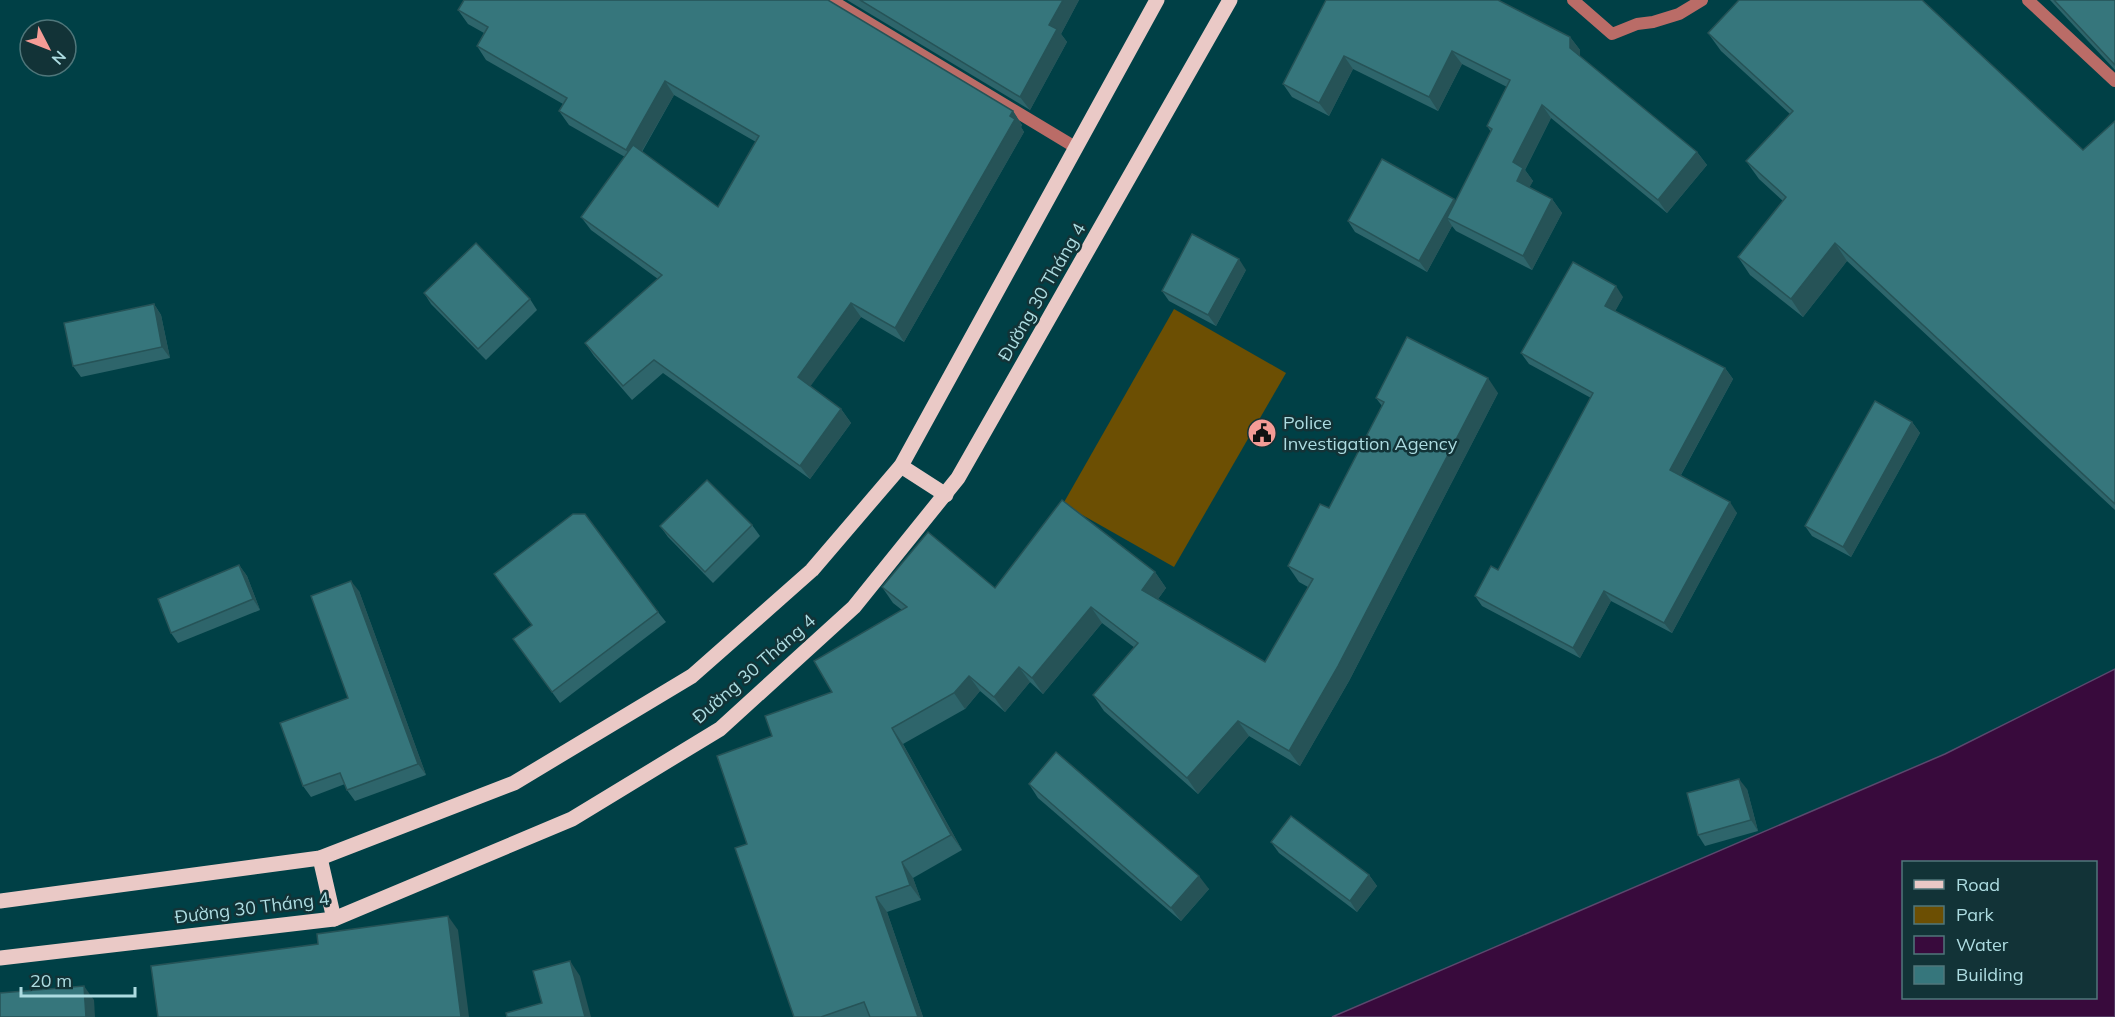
<svg xmlns="http://www.w3.org/2000/svg" width="2115" height="1017" font-family="Mulish,sans-serif">
<style>
.green{fill:#6c4f03}
.water{fill:#380a3c;stroke:#5b496e;stroke-width:1.5;fill-rule:evenodd}
.lines{fill:none;stroke-linecap:round;stroke-linejoin:round}
.lane{stroke:#ba6c67;stroke-width:12}
.street{stroke:#ba6c67;stroke-width:12}
.primary{stroke:#eac9c6;stroke-width:15}
.wall{fill:#2e656b;fill-rule:evenodd}
.shaded-wall{fill:#265357}
.building{fill:#36767c;stroke:#265357;stroke-width:1.5}
.labels{text-anchor:middle;stroke-width:5;stroke-linejoin:round;paint-order:stroke}
.street-label{font-size:18px;fill:#addce1;stroke:#123337}
.poi-label{font-size:18px;fill:#addce1;stroke:#123337;text-anchor:start}
</style>
<rect width="100%" height="100%" fill="#004046"/>
<polygon class="green" points="1174,309 1286,373 1174,567 1063,504"/>
<path class="water" d="M2115,669v348h-783l613,-263zM1904,862h192v136h-192z"/>
<g class="lines">
<polyline class="lane" points="2028,0 2115,81"/>
<g class="street">
<polyline points="831,0 1075,147"/>
<polyline points="1573,0 1612,34 1637,24 1653,22 1679,14 1702,0"/>
</g>
<g class="primary">
<polyline points="901,466 946,495"/>
<polyline points="320,858 334,919"/>
<polyline points="0,901 320,858 514,783 692,676 812,570 901,466 1157,0"/>
<polyline points="0,958 334,919 572,819 720,729 854,607 958,478 1230,0"/>
</g>
</g>
<g class="wall">
<polygon points="847,0 1079,0 1061,34 1067,42 1030,110"/>
<polygon points="1326,0 1570,37 1580,50 1580,56 1697,152 1707,165 1667,213 1551,118 1525,170 1533,181 1529,187 1552,199 1562,213 1532,270 1456,231 1452,226 1427,272 1355,232 1348,221 1454,199 1455,202 1491,132 1487,126 1507,87 1462,64 1438,111 1353,69 1329,116 1292,97 1283,84"/>
<polygon points="2050,0 2115,0 2115,70"/>
<path d="M458,10l555,101 9,14 -1,2 3,5 -120,210 -43,-25 -51,69 31,23 10,14 -41,56 -147,-106 -31,27 -38,-44 -9,-13 73,-64 -67,-49 -10,-13 44,-60 -56,-32 -10,-14 4,-7 -77,-44 -9,-14 7,-13 -16,-9zM674,95l82,47 -38,65 -76,-55z"/>
<polygon points="1708,33 2083,150 2115,121 2115,510 1847,261 1803,317 1750,275 1738,257 1783,201 1759,179 1746,161 1790,114 1721,51"/>
<polygon points="1246,270 1216,326 1169,301 1162,291"/>
<polygon points="424,293 530,299 537,310 486,360 431,304"/>
<polygon points="1623,297 1615,311 1725,368 1733,379 1681,475 1737,513 1672,633 1611,601 1580,658 1482,606 1475,596 1498,570 1591,398 1529,364 1521,353"/>
<polygon points="154,304 161,315 170,358 81,377 73,366"/>
<polygon points="1498,393 1349,681 1300,766 1249,736 1198,794 1104,711 1093,695 1135,648 1102,623 1043,694 1030,682 1005,712 980,691 965,709 903,744 962,850 913,878 921,900 887,912 923,1017 794,1017 747,844 772,736 832,692 902,610 893,603 882,587 995,588 1155,572 1166,588 1158,599 1265,662 1308,587 1299,582 1288,566 1329,508 1382,406 1376,398"/>
<polygon points="1912,422 1920,433 1851,557 1812,536 1805,526"/>
<polygon points="752,525 760,536 713,583 668,537 660,526"/>
<polygon points="239,565 247,576 260,610 178,643 171,633"/>
<polygon points="359,591 426,775 355,801 347,790 345,784 311,797 303,786 348,698"/>
<polygon points="658,612 666,622 560,703 513,639"/>
<polygon points="1029,784 1209,889 1181,921 1038,798"/>
<polygon points="1747,789 1758,831 1705,846 1698,835"/>
<polygon points="1271,842 1369,875 1377,886 1357,912 1279,853"/>
</g>
<g class="shaded-wall">
<polygon points="1063,0 1079,0 1061,34 1067,42 1030,110 1020,97 1049,25"/>
<polygon points="1570,37 1580,50 1580,61 1570,48"/>
<polygon points="1452,51 1462,64 1438,111 1429,97"/>
<polygon points="1344,56 1353,69 1329,116 1319,103"/>
<polygon points="665,81 674,95 635,163 626,150"/>
<polygon points="1542,105 1551,118 1525,170 1533,181 1526,194 1517,181 1513,162"/>
<polygon points="1013,111 1022,125 1021,127 1024,132 904,342 895,328"/>
<polygon points="1697,152 1707,165 1667,213 1658,200"/>
<polygon points="1454,199 1461,210 1447,218 1452,226 1427,272 1419,261"/>
<polygon points="1552,199 1562,213 1532,270 1523,256"/>
<polygon points="1835,243 1847,261 1803,317 1791,299"/>
<polygon points="1239,259 1246,270 1216,326 1208,315"/>
<polygon points="1616,286 1623,297 1612,317 1605,306"/>
<polygon points="851,303 861,317 807,391 798,377"/>
<polygon points="154,304 161,315 170,358 162,347"/>
<polygon points="1725,368 1733,379 1678,480 1670,470"/>
<polygon points="1488,378 1498,393 1349,681 1300,766 1289,751"/>
<polygon points="841,409 851,423 810,479 800,466"/>
<polygon points="1912,422 1920,433 1851,557 1843,547"/>
<polygon points="1730,502 1737,513 1672,633 1664,623"/>
<polygon points="239,565 247,576 260,610 253,599"/>
<polygon points="1155,572 1166,588 1153,606 1142,590"/>
<polygon points="351,581 359,591 426,775 418,764"/>
<polygon points="1604,591 1611,601 1580,658 1573,648"/>
<polygon points="1091,607 1102,623 1043,694 1032,678"/>
<polygon points="1019,667 1030,682 1005,712 994,697"/>
<polygon points="969,676 980,691 965,709 954,693"/>
<polygon points="1238,721 1249,736 1198,794 1187,778"/>
<polygon points="892,728 903,744 962,850 951,835"/>
<polygon points="1739,779 1747,789 1758,831 1751,820"/>
<polygon points="902,862 913,878 921,900 910,885"/>
<polygon points="1369,875 1377,886 1357,912 1350,901"/>
<polygon points="1199,876 1209,889 1181,921 1171,908"/>
<polygon points="876,897 887,912 923,1017 918,1017"/>
<polygon points="448,916 458,930 469,1017 461,1017"/>
<polygon points="570,961 580,976 591,1017 585,1017"/>
<polygon points="84,986 94,1000 95,1017 86,1017"/>
</g>
<g class="building">
<polygon points="464,0 828,0 1013,111 1010,116 1015,119 895,328 851,303 798,377 841,409 800,466 654,360 623,386 585,343 662,275 581,217 633,145 718,207 759,136 665,81 626,150 559,111 567,98 477,46 488,27 458,10"/>
<polygon points="860,0 1063,0 1049,25 1057,29 1020,97"/>
<polygon points="1326,0 1498,0 1570,37 1570,48 1697,152 1658,200 1542,105 1513,162 1523,168 1517,181 1552,199 1523,256 1447,218 1492,129 1487,126 1510,80 1452,51 1429,97 1344,56 1319,103 1283,84"/>
<polygon points="1739,0 1922,0 2083,150 2115,121 2115,504 1835,243 1791,299 1738,257 1786,197 1746,161 1793,111 1708,33"/>
<polygon points="2054,0 2115,0 2115,65"/>
<polygon points="1382,159 1454,199 1419,261 1348,221"/>
<polygon points="1192,234 1239,259 1208,315 1162,291"/>
<polygon points="476,243 530,299 478,349 424,293"/>
<polygon points="1573,262 1616,286 1605,306 1725,368 1670,470 1730,502 1664,623 1604,591 1573,648 1475,596 1491,566 1498,570 1593,393 1521,353"/>
<polygon points="154,304 162,347 73,366 64,323"/>
<polygon points="1407,337 1488,378 1338,666 1289,751 1238,721 1187,778 1093,695 1138,643 1091,607 1032,678 1019,667 994,697 969,676 954,693 892,728 951,835 902,862 910,885 876,897 918,1017 870,1017 864,1002 821,1017 794,1017 735,848 747,844 717,756 772,736 765,716 832,692 814,661 907,607 882,587 928,532 995,588 1062,500 1155,572 1142,590 1265,662 1313,579 1288,566 1320,504 1329,508 1384,402 1376,398"/>
<polygon points="1875,401 1912,422 1843,547 1805,526"/>
<polygon points="707,480 752,525 705,572 660,526"/>
<polygon points="573,514 585,514 658,612 552,692 513,639 532,625 494,574"/>
<polygon points="239,565 253,599 171,633 158,599"/>
<polygon points="351,581 418,764 347,790 340,773 303,786 280,723 348,698 311,596"/>
<polygon points="1056,752 1199,876 1171,908 1029,784"/>
<polygon points="1739,779 1751,820 1698,835 1687,793"/>
<polygon points="1291,816 1369,875 1350,901 1271,842"/>
<polygon points="448,916 461,1017 158,1017 151,966 318,944 317,934"/>
<polygon points="570,961 585,1017 507,1017 506,1013 542,1003 533,971"/>
<polygon points="84,986 86,1017 0,1017 0,993"/>
</g>
<defs>
<g id="civic-disc" transform="scale(1.5)"><circle r="9.5" fill="#f59c96" stroke="#123337"/><path d="M-.6-6.5H3V-4.5H.6V-3L4-1V1h2V6H-6V1h2V-1L-.6-3ZM-1.2 2.5V6h2.4V2.5Z" fill="#111"/></g>
</defs>
<g fill-rule="evenodd">
<use href="#civic-disc" x="1262" y="433"/>
</g>
<g class="labels">
<g class="street-label">
<text transform="translate(1042 292) rotate(-60)" y="6">Đường 30 Tháng 4</text>
<text transform="translate(754 669) rotate(-41)" y="6">Đường 30 Tháng 4</text>
<text transform="translate(252 908) rotate(-7)" y="6">Đường 30 Tháng 4</text>
</g>
<g class="poi-label">
<text x="1283" y="429">Police<tspan x="1283" dy="21">Investigation Agency</tspan></text>
</g>
</g>
<rect x="1902" y="861" width="195" height="138" fill="#123337" stroke="#50777b" stroke-width="1.5"/>
<rect x="1914" y="880" width="30" height="9" fill="#eac9c6" stroke="#50777b" stroke-width="1.5"/>
<text x="1956" y="891" font-size="18" fill="#addce1">Road</text>
<rect x="1914" y="906" width="30" height="18" fill="#6c4f03" stroke="#50777b" stroke-width="1.5"/>
<text x="1956" y="921" font-size="18" fill="#addce1">Park</text>
<rect x="1914" y="936" width="30" height="18" fill="#380a3c" stroke="#50777b" stroke-width="1.5"/>
<text x="1956" y="951" font-size="18" fill="#addce1">Water</text>
<rect x="1914" y="966" width="30" height="18" fill="#36767c" stroke="#50777b" stroke-width="1.5"/>
<text x="1956" y="981" font-size="18" fill="#addce1">Building</text>
<g transform="translate(48 48) rotate(132)"><circle r="28" fill="#123337" stroke="#50777b" stroke-width="1.5"/>
<path d="M0-4.5L10 22L0 15L-10 22Z" fill="#f59c96"/>
<text y="-9" font-size="16" font-weight="bold" text-anchor="middle" fill="#addce1">N</text>
</g>
<path d="M21 987v9h114v-9" fill="none" stroke="#addce1" stroke-width="3"/>
<text x="30" y="987" font-size="18" fill="#addce1" stroke="#123337" stroke-width="4.5" paint-order="stroke">20 m</text>
</svg>
